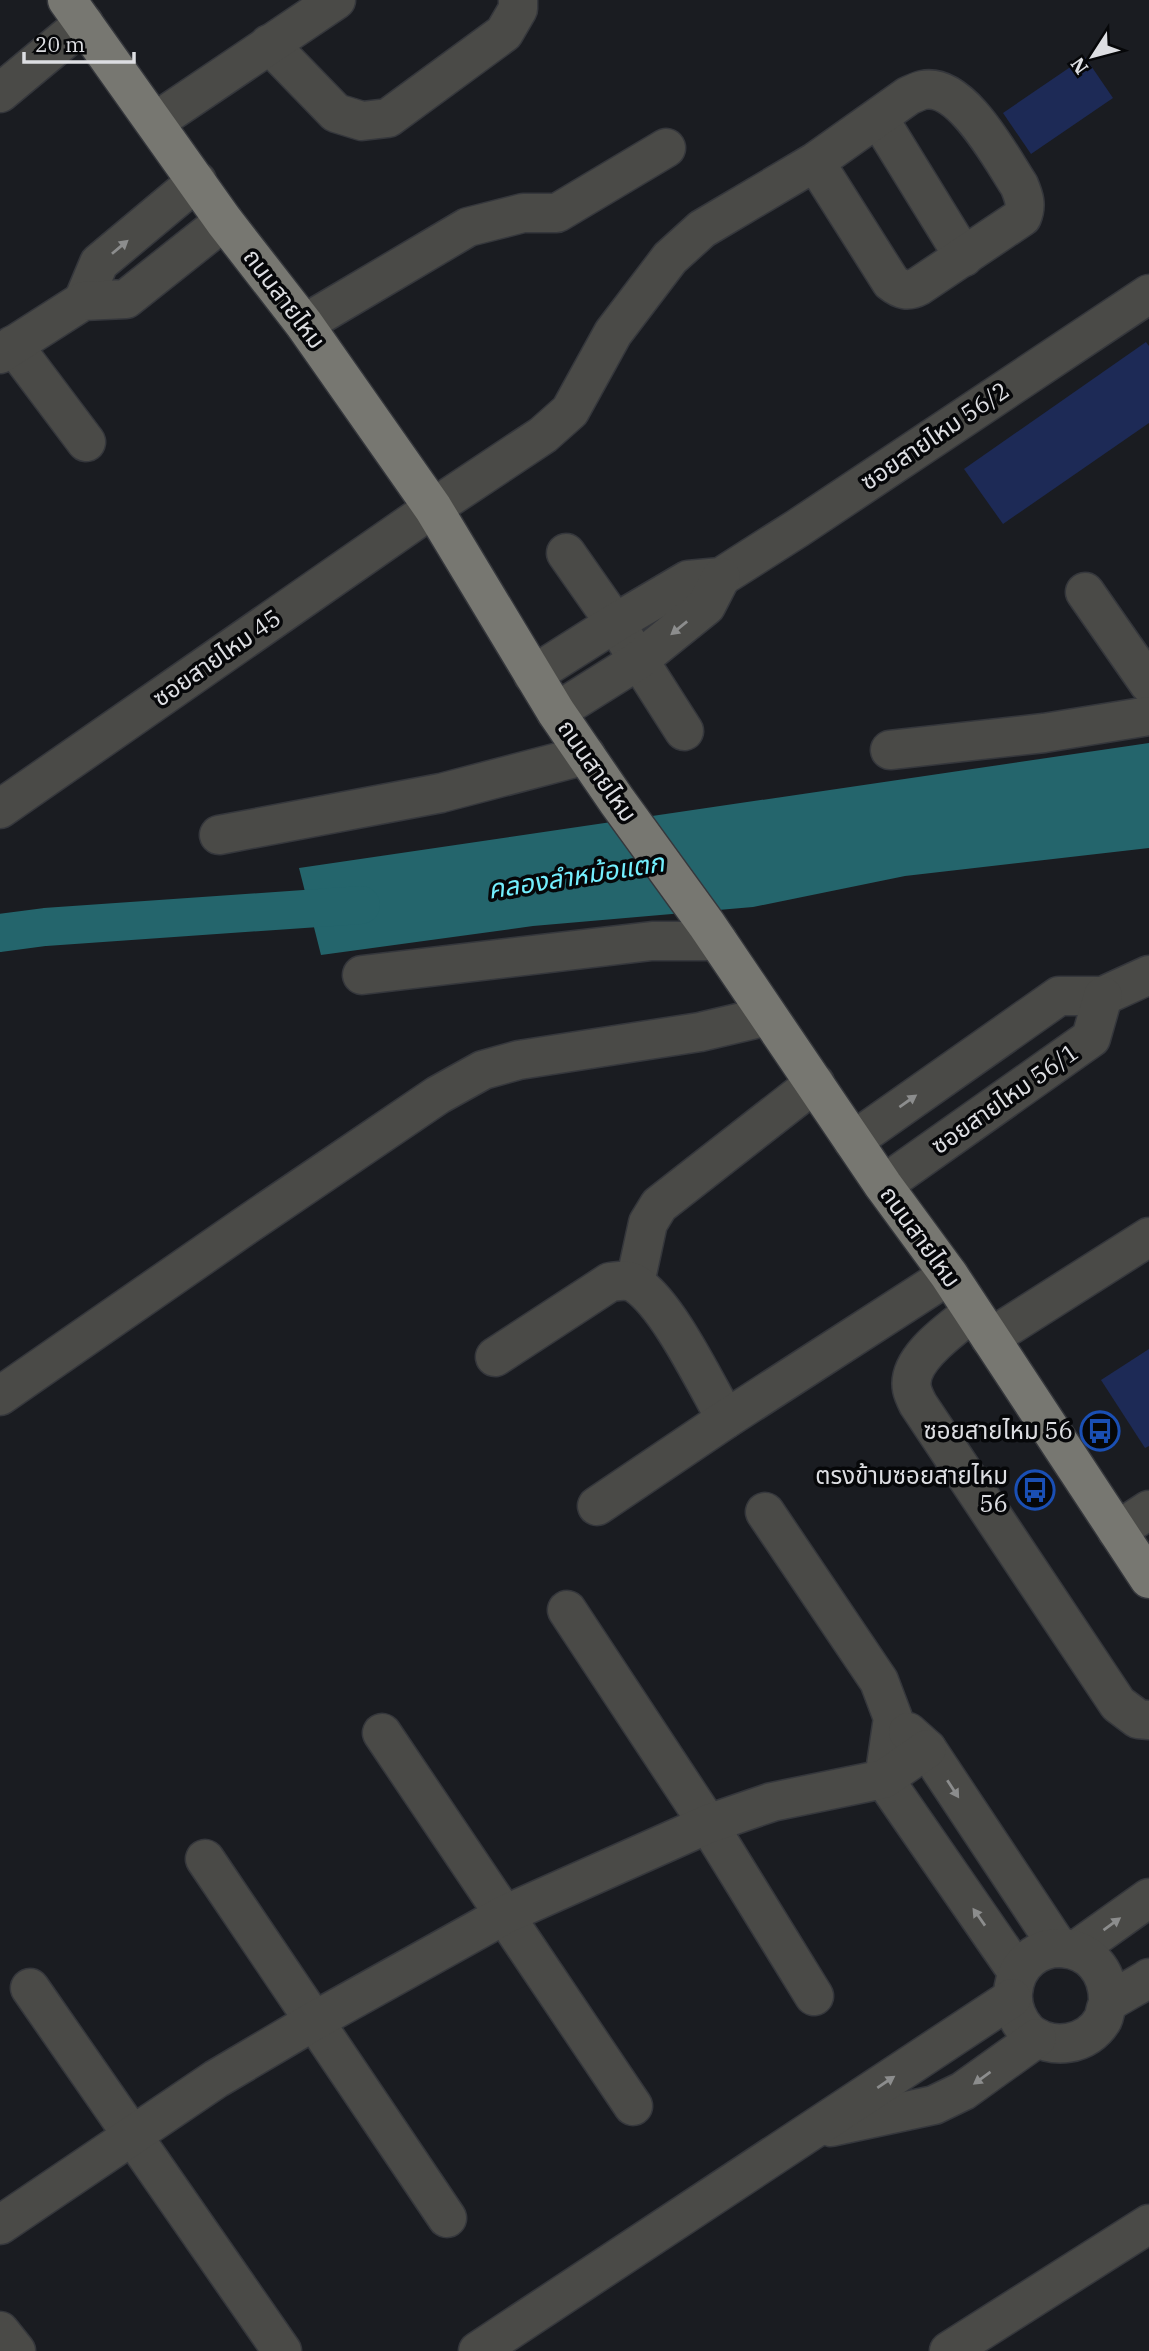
<svg xmlns="http://www.w3.org/2000/svg" width="1149" height="2351" font-family="'IBM Plex Serif','Noto Sans Thai',serif">
<style>
.water{fill:#24656c}
.lines{fill:none;stroke-linecap:round;stroke-linejoin:round}
.canal{stroke:#24656c;stroke-width:38}
.building{fill:#1d2a56}
.minor-casing{stroke:#35373c;stroke-width:41}
.major-casing{stroke:#35373c;stroke-width:41}
.minor{stroke:#4a4a47;stroke-width:38}
.major{stroke:#777771;stroke-width:38}
.oneway{fill:#8c8d8d}
.labels{text-anchor:middle;stroke-width:7;stroke-linejoin:round;paint-order:stroke}
.street-label{font-size:24px;fill:#dddee2;stroke:#060709}
.poi-label{font-size:24px;fill:#dddee2;stroke:#060709;text-anchor:end}
.water-label{font-size:26px;font-style:italic;fill:#74effe;stroke:#060709}
</style>
<rect width="100%" height="100%" fill="#1a1c21"/>
<polygon class="water" points="1149,743 1149,848 905,876 753,907 533,926 321,955 299,868"/>
<g class="lines">
<polyline class="canal" points="0,933 45,927 361,905"/>
</g>
<g class="building">
<polygon points="1085,57 1113,98 1031,154 1003,113"/>
<polygon points="1146,342 1149,346 1149,423 1003,524 964,469"/>
<polygon points="1149,1349 1149,1446 1145,1448 1101,1380"/>
</g>
<g class="lines">
<g class="minor-casing">
<g id="minor">
<polyline points="269,44 336,113 362,121 388,118 504,33 518,9 518,0"/>
<polyline points="0,93 84,23"/>
<polyline points="879,119 964,257"/>
<polyline points="155,122 336,0"/>
<polyline points="83,301 99,263 197,181"/>
<polyline points="304,324 468,227 523,213 557,213 666,148"/>
<polyline points="13,345 86,442"/>
<polyline points="0,354 83,301 126,299 224,221"/>
<polyline points="566,553 615,623 684,731"/>
<polyline points="1085,592 1149,684"/>
<polyline points="533,675 615,623 688,580 721,577 798,528 1149,294"/>
<polyline points="556,712 639,660 706,606 721,577"/>
<polyline points="890,750 1044,733 1149,716"/>
<path d="M0,809l433,-301 110,-73 27,-24 43,-78 57,-75 32,-29 113,-67 93,-66c5,-2 10,-5 15,-6 39,-8 78,68 96,95 5,12 8,20 3,32l-103,69c-11,6 -18,4 -28,-4l-76,-120"/>
<polyline points="219,835 441,793 586,755"/>
<polyline points="362,975 652,941 718,941"/>
<polyline points="853,1141 1059,996 1103,996 1149,975"/>
<polyline points="883,1185 1091,1038 1103,996"/>
<polyline points="635,1283 648,1223 659,1205 815,1083"/>
<path d="M973,1312c-20,16 -67,47 -61,77 1,5 4,11 6,15l200,300 20,15 11,1"/>
<polyline points="990,1338 1149,1237"/>
<path d="M495,1357l115,-75c9,-1 18,-3 26,2 33,22 69,99 90,135"/>
<polyline points="0,1396 245,1226 438,1095 483,1070 519,1060 700,1032 768,1016"/>
<polyline points="597,1506 726,1419 949,1275"/>
<polyline points="765,1512 879,1681 893,1718 884,1779 1018,1973"/>
<polyline points="1117,1531 1149,1510"/>
<polyline points="567,1610 708,1824 814,1996"/>
<polyline points="908,1732 927,1749 1059,1948"/>
<polyline points="382,1733 633,2106"/>
<polyline points="205,1859 447,2218"/>
<polyline points="1076,1950 1149,1898"/>
<polyline points="30,1988 282,2351"/>
<path d="M1108,2004c3,-71 -90,-74 -95,-11 -1,14 5,29 15,39 23,19 60,14 75,-13 2,-4 2,-11 5,-15 5,-6 33,-20 41,-26"/>
<polyline points="831,2127 934,2105 963,2091 1037,2038"/>
<polyline points="0,2225 216,2079 314,2021 504,1915 708,1824 772,1802 884,1779 927,1749"/>
<polyline points="0,2331 16,2351"/>
<polyline points="478,2351 1012,1998"/>
<polyline points="949,2351 1149,2224"/>
</g>
</g>
<g class="major-casing">
<polyline id="major" points="67,0 224,221 304,324 433,508 556,712 617,801 707,925 883,1185 949,1275 1149,1579"/>
</g>
<use href="#minor" class="minor"/>
<use href="#major" class="major"/>
</g>
<defs><path id="oneway-solid" d="M-6-.8H1V-3.2L6.5 0L1 3.2V.8H-6Z" transform="scale(1.75)"/></defs>
<g class="oneway">
<use href="#oneway-solid" transform="translate(120 247) rotate(-40)"/>
<use href="#oneway-solid" transform="translate(679 628) rotate(141)"/>
<use href="#oneway-solid" transform="translate(908 1101) rotate(-35)"/>
<use href="#oneway-solid" transform="translate(953 1789) rotate(57)"/>
<use href="#oneway-solid" transform="translate(979 1917) rotate(-125)"/>
<use href="#oneway-solid" transform="translate(1112 1924) rotate(-36)"/>
<use href="#oneway-solid" transform="translate(982 2078) rotate(144)"/>
<use href="#oneway-solid" transform="translate(886 2082) rotate(-34)"/>
</g>
<defs>
<g id="bus-ring" transform="scale(2.0125)"><circle r="9.5" fill="#060709" stroke="#1a4fb4" stroke-width="1.5"/><path d="M-5-6H5V4H4V6H2V4H-2V6H-4V4H-5ZM-3.5-4V0h7V-4ZM-3.5 1.2v1.5H-2V1.2ZM2 1.2v1.5H3.5V1.2Z" fill="#1a4fb4"/></g>
</defs>
<g fill-rule="evenodd">
<use href="#bus-ring" x="1100" y="1431"/>
<use href="#bus-ring" x="1035" y="1490"/>
</g>
<g class="labels">
<g class="street-label">
<text transform="translate(284 299) rotate(53)" y="8">ถนนสายไหม</text>
<text transform="translate(935 436) rotate(-34)" y="8">ซอยสายไหม 56/2</text>
<text transform="translate(217 658) rotate(-35)" y="8">ซอยสายไหม 45</text>
<text transform="translate(597 771) rotate(55)" y="8">ถนนสายไหม</text>
<text transform="translate(1005 1099) rotate(-35)" y="8">ซอยสายไหม 56/1</text>
<text transform="translate(920 1237) rotate(54)" y="8">ถนนสายไหม</text>
</g>
<g class="poi-label">
<text x="1073" y="1439">ซอยสายไหม 56</text>
<text x="1008" y="1484">ตรงข้ามซอยสายไหม<tspan x="1008" dy="28">56</tspan></text>
</g>
<g class="water-label">
<text transform="translate(576 876) rotate(-9)" y="9">คลองลำหม้อแตก</text>
</g>
</g>
<g transform="translate(1093 56) rotate(234)" stroke="#060709" stroke-width="5" paint-order="stroke">
<path d="M0-5L12 26L0 18L-12 26Z" fill="#dddee2"/>
<text y="-10" font-size="19" font-weight="bold" text-anchor="middle" fill="#dddee2">N</text>
</g>
<path d="M24 52v10h110v-10" fill="none" stroke="#dddee2" stroke-width="3.5"/>
<text x="35" y="52" font-size="21" fill="#dddee2" stroke="#060709" stroke-width="5" paint-order="stroke">20 m</text>
</svg>
